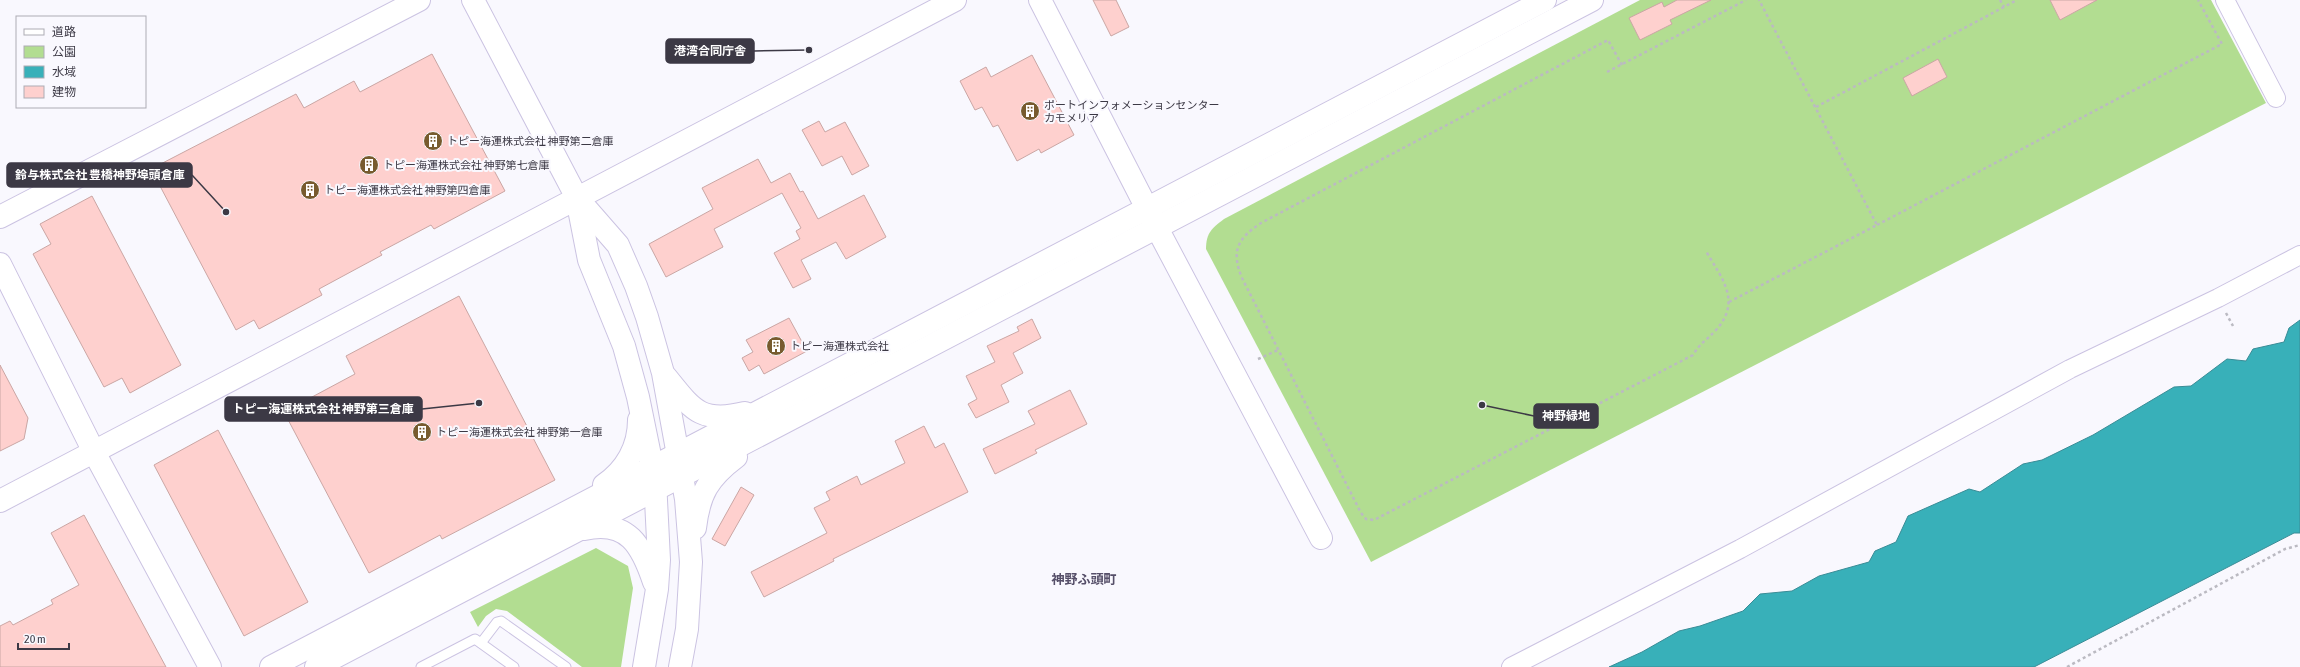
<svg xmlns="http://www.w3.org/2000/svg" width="2300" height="667" font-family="'Asap Condensed','Noto Sans JP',sans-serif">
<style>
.green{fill:#b2dd91}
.water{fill:#38b0b9;stroke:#398c96}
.building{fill:#fed0ce;stroke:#caa6a4}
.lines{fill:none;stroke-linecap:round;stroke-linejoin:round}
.service-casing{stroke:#cbc3e2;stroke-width:11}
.minor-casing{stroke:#cbc3e2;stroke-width:20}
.tertiary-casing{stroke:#cbc3e2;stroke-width:24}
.path{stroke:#bbbac2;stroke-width:2.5;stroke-dasharray:3 3;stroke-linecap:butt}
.service{stroke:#fff;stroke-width:9}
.minor{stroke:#fff;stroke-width:18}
.tertiary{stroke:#fff;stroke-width:22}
.labels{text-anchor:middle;stroke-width:4;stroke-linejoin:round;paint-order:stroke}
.poi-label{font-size:11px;fill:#3c3945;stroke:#f9f8fe;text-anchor:start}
.quarter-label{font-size:13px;font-weight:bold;fill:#564f69;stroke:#f9f8fe}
.leader{fill:none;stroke:#3c3945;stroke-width:1.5}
.callout-dot{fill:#3c3945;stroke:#f9f8fe;stroke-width:1.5}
.callout{fill:#3c3945;stroke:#3c3945;stroke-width:1.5}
.callout-label{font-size:12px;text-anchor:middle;font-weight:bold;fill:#fff}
</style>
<rect width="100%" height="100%" fill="#f9f8fe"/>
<g class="green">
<path d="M1640,0h571l55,103 -895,459 -165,-313c0,-16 6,-21 18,-30z"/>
<polygon points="596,548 628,566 633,588 621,667 582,667 507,611 496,609 486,616 478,627 470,612"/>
</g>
<polygon class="water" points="2300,320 2300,533 2294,533 2034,667 1609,667 1642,652 1679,631 1700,626 1743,611 1760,594 1792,591 1819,576 1869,562 1875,551 1896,542 1908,516 1969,489 1980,492 2023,464 2042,460 2093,435 2174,387 2191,386 2227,359 2246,361 2253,349 2284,342 2289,328"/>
<g class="building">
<polygon points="1093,0 1116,0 1129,27 1111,36"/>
<polygon points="1677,0 1711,0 1670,20 1672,24 1640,40 1629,18 1662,2 1664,7"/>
<polygon points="2050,0 2097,0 2060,20"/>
<polygon points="432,54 505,191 434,229 431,225 380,252 382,255 319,289 322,295 259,329 254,320 236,330 151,169 296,94 304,108 354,81 360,92"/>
<polygon points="1032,55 1074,135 1041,153 1039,149 1017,161 998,125 993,127 982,107 975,110 960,81 986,67 991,77"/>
<polygon points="1938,59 1947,77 1912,96 1903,78"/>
<polygon points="819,121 825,132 845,122 869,166 852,175 842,156 822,166 802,130"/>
<polygon points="758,159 771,183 790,173 800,192 803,191 818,219 864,195 886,237 846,259 836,242 801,260 811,279 793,288 774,253 800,239 796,231 801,228 782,193 714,229 723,247 666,277 649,244 713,209 702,188"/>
<polygon points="92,196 181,365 130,393 122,378 104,387 33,254 51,244 40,224"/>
<polygon points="459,296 555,480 442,539 440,535 369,573 284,412 355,374 346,356"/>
<polygon points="789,318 807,351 764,374 759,365 749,371 742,358 753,352 746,340"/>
<polygon points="1032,319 1041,338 1013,353 1023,373 1001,385 1009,402 976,418 968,404 977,399 966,376 995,362 987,346 1019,331 1017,327"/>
<polygon points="0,365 28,418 24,439 0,451"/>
<polygon points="1070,390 1087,424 1035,450 1037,453 995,474 983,449 1035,424 1028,411"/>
<polygon points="924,426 935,448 944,443 968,492 833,559 834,561 764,597 751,572 827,533 814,508 830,500 826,492 857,476 861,485 905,463 895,441"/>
<polygon points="218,430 308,602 244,636 154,465"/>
<polygon points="741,487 754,495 725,546 712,539"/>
<polygon points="84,515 166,667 0,667 0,626 10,621 13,625 53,604 51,600 79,585 51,533"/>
</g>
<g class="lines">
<g class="service-casing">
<g id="service">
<polyline points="481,643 497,622 501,621 566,667"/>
<polyline points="421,667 475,639 514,667"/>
</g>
</g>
<g class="minor-casing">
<g id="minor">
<polyline points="2225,0 2276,98"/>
<polyline points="1511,667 1740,549 2070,369 2218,298 2300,255"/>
</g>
</g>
<g class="tertiary-casing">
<g id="tertiary">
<polyline points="473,0 577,198 618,245 636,286 647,317 663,373 686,499 691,562 687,629 680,667"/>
<polyline points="1040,0 1157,228 1321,538"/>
<polyline points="577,199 589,260 624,346 638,397 655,480 659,560 657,589 644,667"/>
<polyline points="0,217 419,0"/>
<polyline points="0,264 94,452 210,667"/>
<path d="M666,377c26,32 34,47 79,36"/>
<path d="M604,485c22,-15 35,-38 35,-65"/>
<polyline points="0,501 955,0"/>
<path d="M695,528c4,-34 13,-50 41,-71"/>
<path d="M584,529c44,-10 58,17 70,53"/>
<polyline points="271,667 1545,0"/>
<polyline points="316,667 1592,0"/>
</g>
</g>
<g class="path">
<polyline points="2000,0 2004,7"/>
<path d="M1622,65l-14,-25 -347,183c-24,16 -30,28 -19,55l119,235 5,6 8,1 319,-165c7,-12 14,-15 23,-25 26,-29 6,-51 -10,-79"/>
<polyline points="1607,72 1746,0"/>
<polyline points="1816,107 2017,0"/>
<polyline points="1877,225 2222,44 2198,0"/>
<polyline points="1729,302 1877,225 1759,0"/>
<polyline points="2226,313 2233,326"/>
<polyline points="1258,359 1278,350"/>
<polyline points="2067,667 2285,549 2300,545"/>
</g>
<use href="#service" class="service"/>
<use href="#minor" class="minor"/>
<use href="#tertiary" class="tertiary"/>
</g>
<defs>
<g id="building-disc" transform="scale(1)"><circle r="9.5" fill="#775b2e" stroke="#f9f8fe"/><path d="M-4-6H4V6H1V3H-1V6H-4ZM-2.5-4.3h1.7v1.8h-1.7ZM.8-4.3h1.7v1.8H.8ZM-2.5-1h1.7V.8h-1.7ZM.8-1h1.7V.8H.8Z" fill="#fff"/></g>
</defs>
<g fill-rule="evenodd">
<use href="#building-disc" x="1030" y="111"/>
<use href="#building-disc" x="433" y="141"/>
<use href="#building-disc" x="369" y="165"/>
<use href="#building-disc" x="310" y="190"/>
<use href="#building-disc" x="776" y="346"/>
<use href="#building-disc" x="422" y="432"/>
</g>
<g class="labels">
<g class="poi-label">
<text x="1044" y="109">ポートインフォメーションセンター<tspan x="1044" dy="13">カモメリア</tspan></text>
<text x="447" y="145">トピー海運株式会社 神野第二倉庫</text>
<text x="383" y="169">トピー海運株式会社 神野第七倉庫</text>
<text x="324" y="194">トピー海運株式会社 神野第四倉庫</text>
<text x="790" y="350">トピー海運株式会社</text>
<text x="436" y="436">トピー海運株式会社 神野第一倉庫</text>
</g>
<g class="quarter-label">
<text x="1084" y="584">神野ふ頭町</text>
</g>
</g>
<path class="leader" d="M809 50L754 51M226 212L192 175M479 403L422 409M1482 405L1534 416"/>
<g class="callout-dot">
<circle cx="809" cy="50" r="4"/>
<circle cx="226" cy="212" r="4"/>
<circle cx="479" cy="403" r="4"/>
<circle cx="1482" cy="405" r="4"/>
</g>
<g class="callout">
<rect x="666" y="39" width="88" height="24" rx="4"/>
<rect x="7" y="163" width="185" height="24" rx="4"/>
<rect x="225" y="397" width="197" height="24" rx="4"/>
<rect x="1534" y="404" width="64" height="24" rx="4"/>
</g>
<g class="callout-label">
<text x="710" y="55">港湾合同庁舎</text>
<text x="100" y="179">鈴与株式会社 豊橋神野埠頭倉庫</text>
<text x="323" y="413">トピー海運株式会社 神野第三倉庫</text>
<text x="1566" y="420">神野緑地</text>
</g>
<rect x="16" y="16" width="130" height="92" fill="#f9f8fe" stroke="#adacb4"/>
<rect x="24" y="29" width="20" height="6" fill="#ffffff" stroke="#adacb4"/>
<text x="52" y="36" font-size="12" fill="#3c3945">道路</text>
<rect x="24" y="46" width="20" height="12" fill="#b2dd91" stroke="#adacb4"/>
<text x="52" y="56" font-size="12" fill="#3c3945">公園</text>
<rect x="24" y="66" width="20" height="12" fill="#38b0b9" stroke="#adacb4"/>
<text x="52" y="76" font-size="12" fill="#3c3945">水域</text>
<rect x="24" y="86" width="20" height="12" fill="#fed0ce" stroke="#adacb4"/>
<text x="52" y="96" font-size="12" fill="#3c3945">建物</text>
<path d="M18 643v6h51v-6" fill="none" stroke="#3c3945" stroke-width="2"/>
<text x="24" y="643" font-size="12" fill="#3c3945" stroke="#f9f8fe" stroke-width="3" paint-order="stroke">20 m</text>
</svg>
